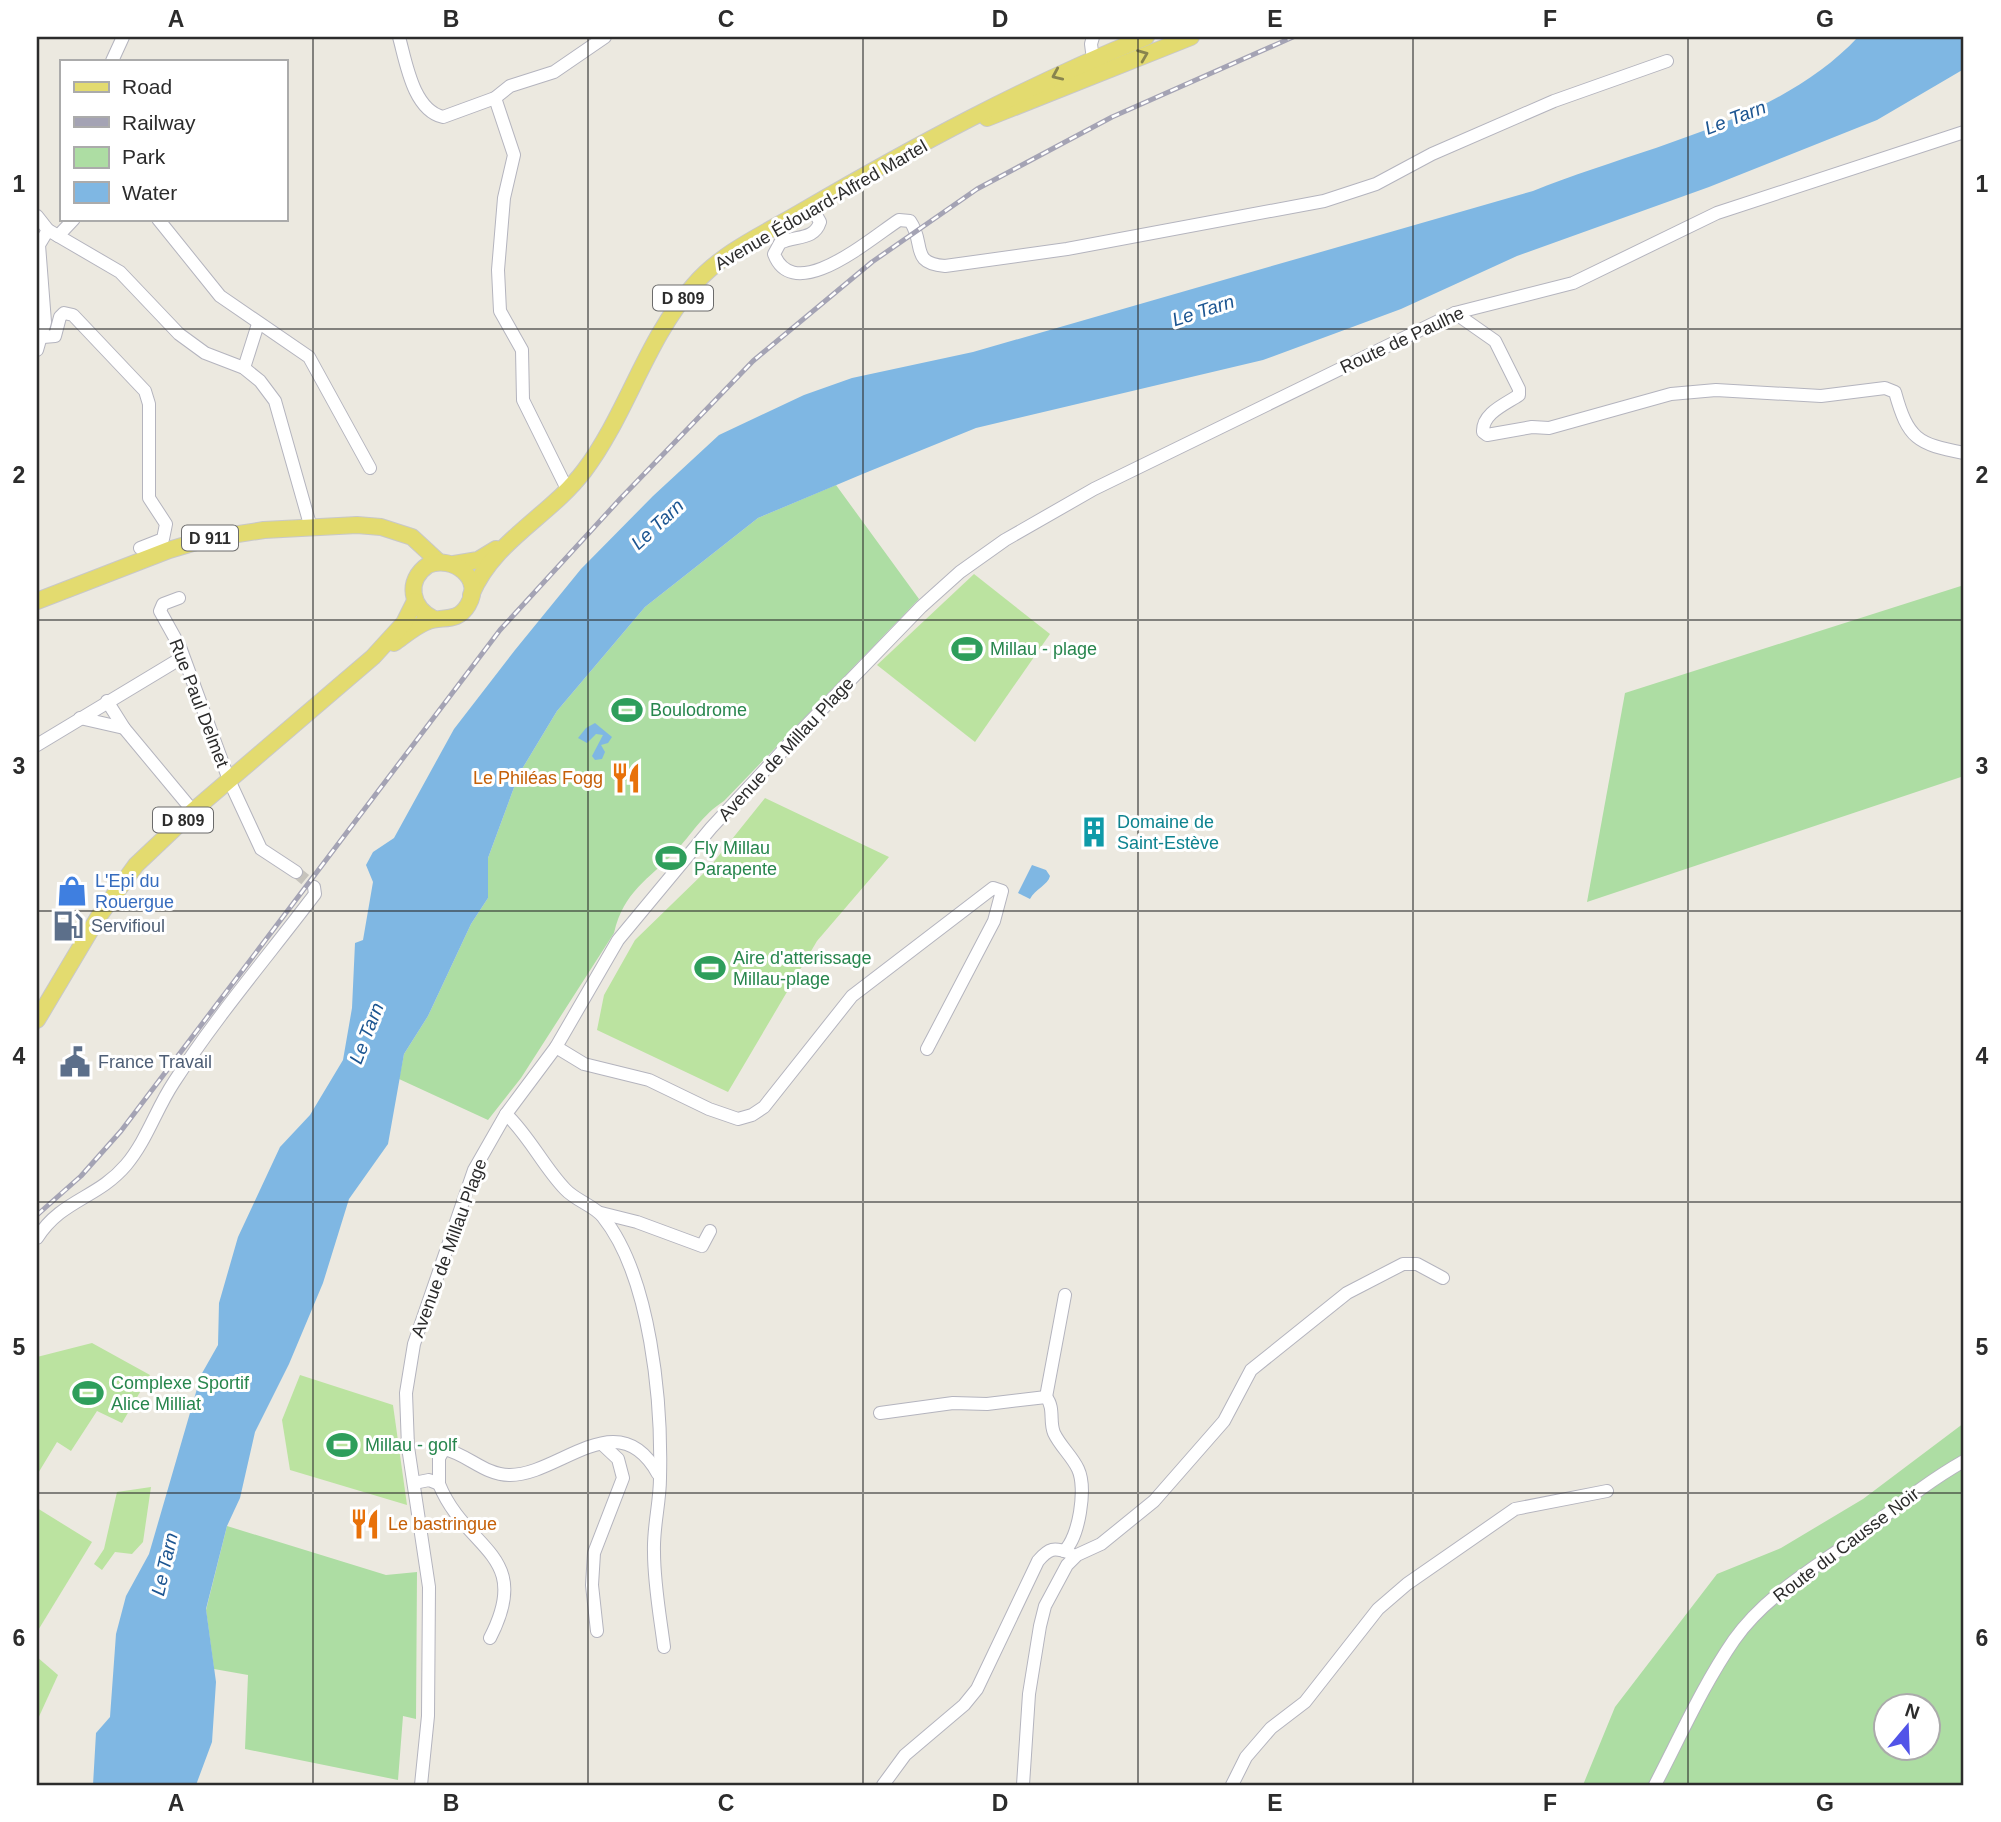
<svg xmlns="http://www.w3.org/2000/svg" width="2001" height="1822" font-family="Helvetica,sans-serif">
<style>
.green{fill:#addda3;fill-rule:evenodd}
.pitch{fill:#bbe3a0}
.water{fill:#7fb7e3}
.lines{fill:none;stroke-linecap:round;stroke-linejoin:round}
.minor-tunnel{stroke:#c6c3bc;stroke-width:12;stroke-dasharray:12 6;stroke-linecap:butt}
.minor-casing{stroke:#b4b4be;stroke-width:14}
.major-casing{stroke:#c8c8c8;stroke-width:18}
.minor{stroke:#fff;stroke-width:12}
.major{stroke:#e3db6f;stroke-width:16}
.rail-casing{stroke:#a4a3b4;stroke-width:5}
.rail{stroke:#fff;stroke-width:2.5;stroke-dasharray:8;stroke-linecap:butt}
.oneway{stroke:#88844e}
.grid{fill:none;stroke:#2c2c2c;stroke-width:2;stroke-opacity:0.55}
.labels{text-anchor:middle;stroke-width:6;stroke-linejoin:round;paint-order:stroke}
.shield{fill:#fff;stroke:#6b6b6b;stroke-width:2}
.shield-label{font-size:16px;font-weight:bold;fill:#2c2c2c}
.street-label{font-size:18px;fill:#2c2c2c;stroke:#fff}
.leisure-label{font-size:18px;fill:#27864d;stroke:#fff;text-anchor:start}
.food-label{font-size:18px;fill:#c56008;stroke:#fff;text-anchor:end}
.culture-label{font-size:18px;fill:#0d838f;stroke:#fff;text-anchor:start}
.shop-label{font-size:18px;fill:#366cbe;stroke:#fff;text-anchor:start}
.service-label{font-size:18px;fill:#4e5e75;stroke:#fff;text-anchor:start}
.water-label{font-size:19px;font-style:italic;fill:#1c5591;stroke:#fff}
.neatline{fill:none;stroke:#2c2c2c;stroke-width:2.5}
.grid-label{font-size:23px;text-anchor:middle;font-weight:bold;fill:#2c2c2c}
</style>
<rect width="100%" height="100%" fill="#ece9e0"/>
<g class="green">
<path d="M836,485l83,114 -195,202c-22,14 -32,33 -49,51 -27,28 -51,39 -61,81l-93,145 -33,42 -89,-41 5,-25 24,-38 43,-92 17,-26v-40l31,-84 38,-63 88,-104 113,-89z"/>
<polygon points="1964,585 1964,776 1587,902 1625,693"/>
<path d="M1964,1423v362h-381l32,-78 102,-133 64,-26 82,-49zM1885,1706h42v42h-42z"/>
<polygon points="227,1526 386,1575 417,1572 416,1719 403,1716 398,1780 245,1749 248,1675 214,1669 206,1610"/>
</g>
<g class="pitch">
<polygon points="974,574 1050,634 975,742 877,665"/>
<polygon points="765,798 889,857 817,941 728,1092 597,1030 604,995 635,940 708,869"/>
<polygon points="92,1343 150,1375 122,1423 97,1411 71,1451 57,1442 37,1475 37,1357"/>
<polygon points="300,1375 393,1405 407,1505 290,1470 282,1420"/>
<polygon points="151,1487 143,1542 132,1554 115,1552 102,1570 94,1564 104,1549 117,1492"/>
<polygon points="37,1508 92,1542 37,1632"/>
<polygon points="37,1657 58,1675 37,1721"/>
</g>
<g class="water">
<path d="M1858,37h106v32l-87,51 -168,67 -192,69 -116,53 -138,51 -287,68 -111,45 -107,45 -113,89 -88,104 -38,63 -31,84v40l-17,26 -43,92 -24,38 -16,90 -39,55 -26,84 -34,81 -34,68 -15,66 -13,28 -21,83 10,73 -4,60 -16,43h-103l3,-52 14,-16 6,-83 10,-38 23,-42 52,-179 17,-30 1,-42 19,-66 42,-90 30,-32 33,-55 9,-52 3,-65 8,-3 10,-58 -7,-17 7,-13 21,-14 60,-109 61,-79 66,-81 72,-73 66,-61 85,-40 48,-17 121,-26 560,-161c106,-43 245,-68 325,-154z"/>
<polygon points="595,723 612,737 608,743 601,745 605,752 602,759 595,760 592,756 603,735 596,734 587,743 578,738 586,728"/>
<path d="M1032,865l14,5 4,6c-2,9 -15,13 -20,23l-12,-6z"/>
</g>
<g class="lines">
<polyline class="minor-tunnel" points="296,872 314,887"/>
<g class="minor-casing">
<g id="minor">
<path d="M399,37c7,25 14,73 44,80l52,-19 15,-12 44,-14 51,-35"/>
<polyline points="1093,37 1091,44 1094,67"/>
<polyline points="112,61 123,37"/>
<polyline points="495,98 514,155 504,198 498,270 500,311 522,350 523,400 567,489"/>
<path d="M811,206l9,16c-6,19 -25,13 -40,21l-6,11c20,52 97,-16 125,-34l11,1c16,23 -1,42 35,45l122,-17 257,-48 52,-17 56,-30 122,-53 113,-40"/>
<polyline points="37,216 48,230 120,272 179,334 205,353 244,368 260,381 275,401 311,528"/>
<polyline points="158,219 220,296 309,357 370,468"/>
<polyline points="58,236 74,219"/>
<path d="M1455,313l40,28 24,48v6c-13,9 -37,18 -36,37l4,3 45,-8 17,1 122,-34 45,-4 105,6 64,-8 10,4c13,47 22,52 69,61"/>
<polyline points="43,337 55,336 60,317 64,313 73,315 145,391 149,404 149,498 166,524 163,539 140,548"/>
<polyline points="37,350 45,322 39,245 48,230"/>
<polyline points="244,368 258,324"/>
<polyline points="179,598 163,604 160,611 180,647 229,780 261,849 296,872"/>
<polyline points="107,701 124,728 193,811"/>
<polyline points="80,718 124,728"/>
<polyline points="37,745 183,657"/>
<polyline points="556,1047 584,1064 649,1080 709,1109 738,1119 752,1115 764,1107 852,996 993,888 1002,891 994,921 927,1049"/>
<path d="M506,1114c24,23 37,52 59,75 11,12 30,17 38,28 48,60 59,185 57,261 0,25 -7,49 -6,74 0,32 6,64 10,95"/>
<polyline points="601,1213 637,1222 702,1246 710,1231"/>
<path d="M37,1238c25,-39 60,-39 89,-73 21,-25 30,-56 48,-83 42,-65 94,-126 141,-188l-1,-7"/>
<polyline points="1046,1397 1065,1295"/>
<path d="M880,1413l73,-10 34,1 59,-7c9,11 3,24 8,36 6,13 18,23 24,36 9,19 1,69 -14,82"/>
<path d="M414,1483l15,-3 10,4v-26l5,-9c23,5 41,26 65,26 50,1 109,-74 149,-1"/>
<path d="M439,1484c27,67 95,69 51,154"/>
<polyline points="597,1631 592,1585 594,1553 623,1478 618,1459 602,1444"/>
<polyline points="421,1785 428,1716 429,1587 408,1447 406,1393 414,1344 474,1170 506,1114 556,1047 618,940 711,828 800,732 921,607 960,572 1005,540 1094,489 1455,313 1573,283 1717,213 1964,132"/>
<path d="M883,1785l22,-30 59,-50 13,-16 61,-128c11,-13 16,-14 32,-8"/>
<polyline points="1023,1785 1029,1694 1040,1626 1045,1606 1067,1565 1077,1555 1101,1544 1154,1501 1224,1421 1251,1370 1347,1293 1403,1264 1417,1264 1443,1278"/>
<polyline points="1232,1785 1246,1757 1271,1728 1305,1702 1378,1609 1407,1584 1515,1509 1607,1491"/>
<path d="M1655,1785c25,-48 48,-100 79,-145 31,-44 79,-71 122,-102 36,-27 69,-55 108,-77"/>
</g>
</g>
<g class="major-casing">
<g id="major">
<polyline points="987,118 1191,37"/>
<polyline points="454,564 478,560 496,549"/>
<path d="M471,595c23,-55 78,-78 113,-124 43,-57 62,-132 110,-186 28,-33 72,-52 109,-74 111,-65 223,-125 343,-174"/>
<polyline points="37,601 169,550 206,539 264,530 357,525 381,527 412,537 439,562"/>
<path d="M394,643c10,-7 20,-16 32,-21 15,-7 31,2 42,-17 16,-27 -15,-50 -40,-40 -23,16 -17,43 6,54"/>
<polyline points="37,1020 99,916 136,865 193,811 373,657 404,623 415,601"/>
</g>
</g>
<use href="#minor" class="minor"/>
<use href="#major" class="major"/>
<g class="rail-casing">
<polyline id="rail" points="37,1215 81,1176 121,1131 500,630 621,498 753,361 872,262 977,189 1112,117 1293,37"/>
</g>
<use href="#rail" class="rail"/>
</g>
<defs><path id="oneway-chevron" d="M-2-3.5L2.5 0L-2 3.5" fill="none" stroke-width="1.6" stroke-linecap="round" stroke-linejoin="round" transform="scale(1.75)"/></defs>
<g class="oneway">
<use href="#oneway-chevron" transform="translate(1143 55) rotate(-22)"/>
<use href="#oneway-chevron" transform="translate(1057 75) rotate(156)"/>
</g>
<path class="grid" d="M313,37v1748M588,37v1748M863,37v1748M1138,37v1748M1413,37v1748M1688,37v1748M37,329h1927M37,620h1927M37,911h1927M37,1202h1927M37,1493h1927"/>
<defs>
<g id="stadium-bare" transform="scale(2.415)"><path d="M0-5a6.5 5 0 1 0 0 10a6.5 5 0 1 0 0-10ZM-3.5-1.8h7v3.6h-7Z" fill="#2e9e5b" stroke="#fff" stroke-width="2.5" paint-order="stroke"/></g>
<g id="restaurant-bare" transform="scale(2.415)"><path d="M-5-6h1v4h1v-4h1v4h1v-4h1v5L-1.5 .5V6h-2V.5L-5-1ZM5-6V6H3V1.5H1.5Q1.5-4 5-6Z" fill="#e8710a" stroke="#fff" stroke-width="2.5" paint-order="stroke"/></g>
<g id="building-bare" transform="scale(2.415)"><path d="M-4-6H4V6H1V3H-1V6H-4ZM-2.5-4.3h1.7v1.8h-1.7ZM.8-4.3h1.7v1.8H.8ZM-2.5-1h1.7V.8h-1.7ZM.8-1h1.7V.8H.8Z" fill="#0f9aa8" stroke="#fff" stroke-width="2.5" paint-order="stroke"/></g>
<g id="shop-bare" transform="scale(2.415)"><path d="M-5-2.5h2.3a2.7 3.5 0 0 1 5.4 0H5L5.5 6h-11ZM-1.5-2.5h3a1.5 2.3 0 0 0-3 0Z" fill="#3f7fe0" stroke="#fff" stroke-width="2.5" paint-order="stroke"/></g>
<g id="fuel-bare" transform="scale(2.415)"><path d="M-5.5-6h7V0h2V4h1.3V-2.5L3-4.5l.8-.8L6-3V5H2.5V1h-1V6h-7ZM-4.2-4.7v3.2H.2V-4.7Z" fill="#5c6f8a" stroke="#fff" stroke-width="2.5" paint-order="stroke"/></g>
<g id="civic-bare" transform="scale(2.415)"><path d="M-.6-6.5H3V-4.5H.6V-3L4-1V1h2V6H-6V1h2V-1L-.6-3ZM-1.2 2.5V6h2.4V2.5Z" fill="#5c6f8a" stroke="#fff" stroke-width="2.5" paint-order="stroke"/></g>
</defs>
<g fill-rule="evenodd">
<use href="#stadium-bare" x="967" y="649"/>
<use href="#stadium-bare" x="627" y="710"/>
<use href="#restaurant-bare" x="626" y="778"/>
<use href="#building-bare" x="1094" y="832"/>
<use href="#stadium-bare" x="671" y="858"/>
<use href="#shop-bare" x="72" y="891"/>
<use href="#fuel-bare" x="68" y="926"/>
<use href="#stadium-bare" x="710" y="968"/>
<use href="#civic-bare" x="75" y="1062"/>
<use href="#stadium-bare" x="88" y="1393"/>
<use href="#stadium-bare" x="342" y="1445"/>
<use href="#restaurant-bare" x="365" y="1524"/>
</g>
<g class="labels">
<g class="shield">
<rect x="653" y="285.5" width="60" height="25" rx="5"/>
<rect x="182" y="525.5" width="56" height="25" rx="5"/>
<rect x="153" y="807.5" width="60" height="25" rx="5"/>
</g>
<g class="shield-label">
<text x="683" y="304">D 809</text>
<text x="210" y="544">D 911</text>
<text x="183" y="826">D 809</text>
</g>
<g class="street-label">
<text transform="translate(821 205) rotate(-30)" y="6">Avenue Édouard-Alfred Martel</text>
<text transform="translate(1402 340) rotate(-25)" y="6">Route de Paulhe</text>
<text transform="translate(199 703) rotate(69)" y="6">Rue Paul Delmet</text>
<text transform="translate(786 749) rotate(-47)" y="6">Avenue de Millau Plage</text>
<text transform="translate(449 1248) rotate(-70)" y="6">Avenue de Millau Plage</text>
<text transform="translate(1846 1545) rotate(-37)" y="6">Route du Causse Noir</text>
</g>
<g class="leisure-label">
<text x="990" y="655">Millau - plage</text>
<text x="650" y="716">Boulodrome</text>
<text x="694" y="854">Fly Millau<tspan x="694" dy="21">Parapente</tspan></text>
<text x="733" y="964">Aire d'atterissage<tspan x="733" dy="21">Millau-plage</tspan></text>
<text x="111" y="1389">Complexe Sportif<tspan x="111" dy="21">Alice Milliat</tspan></text>
<text x="365" y="1451">Millau - golf</text>
</g>
<g class="food-label">
<text x="603" y="784">Le Philéas Fogg</text>
<text x="388" y="1530" text-anchor="start">Le bastringue</text>
</g>
<g class="culture-label">
<text x="1117" y="828">Domaine de<tspan x="1117" dy="21">Saint-Estève</tspan></text>
</g>
<g class="shop-label">
<text x="95" y="887">L'Epi du<tspan x="95" dy="21">Rouergue</tspan></text>
</g>
<g class="service-label">
<text x="91" y="932">Servifioul</text>
<text x="98" y="1068">France Travail</text>
</g>
<g class="water-label">
<text transform="translate(1735 117) rotate(-21)" y="7">Le Tarn</text>
<text transform="translate(1203 310) rotate(-18)" y="7">Le Tarn</text>
<text transform="translate(657 524) rotate(-43)" y="7">Le Tarn</text>
<text transform="translate(366 1033) rotate(-69)" y="7">Le Tarn</text>
<text transform="translate(164 1564) rotate(-77)" y="7">Le Tarn</text>
</g>
</g>
<rect width="2001" height="1822" fill="none" stroke="#ffffff" stroke-width="77"/>
<rect x="60" y="60" width="228" height="161" fill="#ffffff" stroke="#ababab" stroke-width="2"/>
<rect x="74" y="82" width="35" height="10" fill="#e3db6f" stroke="#ababab" stroke-width="2"/>
<text x="122" y="94" font-size="21" fill="#2c2c2c">Road</text>
<rect x="74" y="117" width="35" height="10" fill="#a4a3b4" stroke="#ababab" stroke-width="2"/>
<text x="122" y="130" font-size="21" fill="#2c2c2c">Railway</text>
<rect x="74" y="147" width="35" height="21" fill="#addda3" stroke="#ababab" stroke-width="2"/>
<text x="122" y="164" font-size="21" fill="#2c2c2c">Park</text>
<rect x="74" y="182" width="35" height="21" fill="#7fb7e3" stroke="#ababab" stroke-width="2"/>
<text x="122" y="200" font-size="21" fill="#2c2c2c">Water</text>
<g transform="translate(1907 1727) rotate(19)"><circle r="33" fill="#ffffff" stroke="#ababab" stroke-width="2"/>
<path d="M0-5L12 26L0 18L-12 26Z" fill="#5254e8"/>
<text y="-10" font-size="19" font-weight="bold" text-anchor="middle" fill="#2c2c2c">N</text>
</g>
<rect x="38" y="38" width="1924" height="1746" class="neatline"/>
<g class="grid-label">
<text x="176" y="27">A</text>
<text x="451" y="27">B</text>
<text x="726" y="27">C</text>
<text x="1000" y="27">D</text>
<text x="1275" y="27">E</text>
<text x="1550" y="27">F</text>
<text x="1825" y="27">G</text>
<text x="19" y="192">1</text>
<text x="1982" y="192">1</text>
<text x="19" y="483">2</text>
<text x="1982" y="483">2</text>
<text x="19" y="774">3</text>
<text x="1982" y="774">3</text>
<text x="19" y="1064">4</text>
<text x="1982" y="1064">4</text>
<text x="19" y="1355">5</text>
<text x="1982" y="1355">5</text>
<text x="19" y="1646">6</text>
<text x="1982" y="1646">6</text>
<text x="176" y="1811">A</text>
<text x="451" y="1811">B</text>
<text x="726" y="1811">C</text>
<text x="1000" y="1811">D</text>
<text x="1275" y="1811">E</text>
<text x="1550" y="1811">F</text>
<text x="1825" y="1811">G</text>
</g>
</svg>
